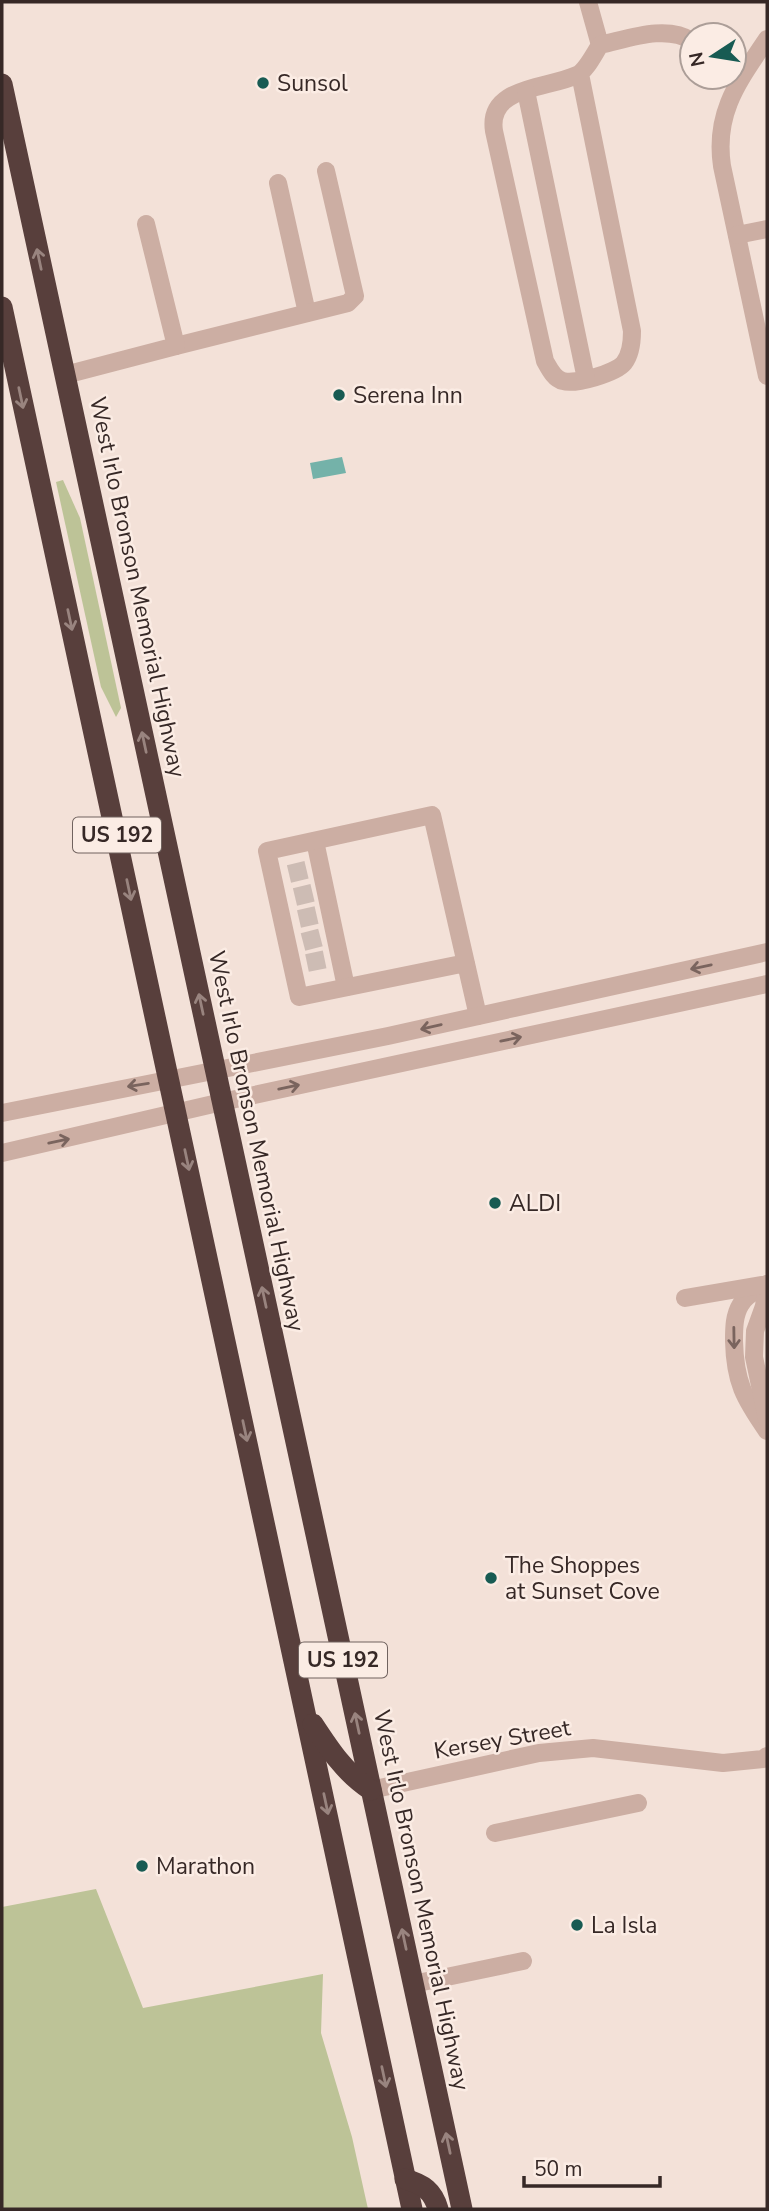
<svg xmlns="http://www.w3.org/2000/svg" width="769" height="2211" font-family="'Nunito Sans',sans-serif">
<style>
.green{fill:#bdc397}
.water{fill:#74b2a9}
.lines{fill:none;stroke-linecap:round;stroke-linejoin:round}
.minor-tunnel{stroke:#cdbcb4;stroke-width:18;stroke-dasharray:18 9;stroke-linecap:butt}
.minor{stroke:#ccaea3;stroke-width:18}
.highway{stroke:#583f3c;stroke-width:21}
.oneway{stroke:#99847f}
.oneway2{stroke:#7a645e}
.poi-dot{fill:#185b53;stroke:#fbece4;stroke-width:2.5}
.labels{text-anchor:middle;stroke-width:5;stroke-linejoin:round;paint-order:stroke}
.shield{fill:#fbece4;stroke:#71635f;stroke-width:2}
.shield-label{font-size:21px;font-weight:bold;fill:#362826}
.poi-label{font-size:23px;fill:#362826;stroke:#fbece4;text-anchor:start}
.street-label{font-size:23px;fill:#362826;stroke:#fbece4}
</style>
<rect width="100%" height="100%" fill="#f3e1d8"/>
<g class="green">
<polygon points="63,480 80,518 121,708 116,717 101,687 56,482"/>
<polygon points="96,1889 143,2008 323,1974 321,2033 352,2137 368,2209 2,2209 2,1907"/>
</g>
<polygon class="water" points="342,457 346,473 313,479 310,463"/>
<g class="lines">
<g class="minor-tunnel">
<polyline points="289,874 310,869"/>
<polyline points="295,897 316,892"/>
<polyline points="299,919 321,914"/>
<polyline points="303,942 326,936"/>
<polyline points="307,963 331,958"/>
</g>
<g class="minor">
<polyline points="588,2 600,45"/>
<path d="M767,39c-28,42 -53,73 -45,127l45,210"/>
<path d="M580,74l52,257c0,11 -1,23 -8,32 -8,10 -49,22 -61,18 -9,-2 -14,-13 -18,-20l-51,-230c-7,-45 53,-42 83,-56 9,-4 17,-21 23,-30 28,-6 66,-21 92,-4"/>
<polyline points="526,91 586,379"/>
<polyline points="278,183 307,313"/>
<polyline points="737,235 767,229"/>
<polyline points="176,346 348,303 355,296 326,171"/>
<polyline points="65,375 176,346 146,224"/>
<polyline points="315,841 346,987"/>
<polyline points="466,963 299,997 267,851 432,815 478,1016"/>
<polyline points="2,1113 388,1036 767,952"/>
<polyline points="2,1153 222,1102 767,984"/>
<path d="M767,1284c-10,6 -20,10 -26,20 -7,11 -7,24 -7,37 1,41 10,57 33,90"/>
<polyline points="767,1284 764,1306 755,1331 754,1357 767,1419"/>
<polyline points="685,1298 761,1285"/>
<polyline points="371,1790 539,1753 593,1748 723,1763 763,1759 767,1756"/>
<polyline points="495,1833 638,1803"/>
<polyline points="413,1984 523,1961"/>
</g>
<g class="highway">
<polyline points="2,84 462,2209"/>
<polyline points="2,307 412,2209"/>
<path d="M313,1724c17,26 32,49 58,66"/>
<path d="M405,2179c18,5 28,12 33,30"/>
</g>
</g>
<defs><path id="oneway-shaft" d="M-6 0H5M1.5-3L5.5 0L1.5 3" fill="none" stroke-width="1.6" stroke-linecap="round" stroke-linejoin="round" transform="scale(1.75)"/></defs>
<g class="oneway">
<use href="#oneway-shaft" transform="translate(39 259) rotate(-102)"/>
<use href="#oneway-shaft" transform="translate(21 398) rotate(78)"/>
<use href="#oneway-shaft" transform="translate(70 620) rotate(78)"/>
<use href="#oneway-shaft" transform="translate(144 742) rotate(-102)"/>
<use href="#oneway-shaft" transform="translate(129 890) rotate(78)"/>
<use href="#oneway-shaft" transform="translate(201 1004) rotate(-102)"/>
<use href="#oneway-shaft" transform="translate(187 1160) rotate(78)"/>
<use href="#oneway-shaft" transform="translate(264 1297) rotate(-102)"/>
<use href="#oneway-shaft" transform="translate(245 1431) rotate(78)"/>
<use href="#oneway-shaft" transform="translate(357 1723) rotate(-102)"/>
<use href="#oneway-shaft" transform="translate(326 1804) rotate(78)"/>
<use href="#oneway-shaft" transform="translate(404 1939) rotate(-102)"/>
<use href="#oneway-shaft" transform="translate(384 2077) rotate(78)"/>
<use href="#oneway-shaft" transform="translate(448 2143) rotate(-102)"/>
</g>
<g class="oneway2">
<use href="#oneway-shaft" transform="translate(701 967) rotate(168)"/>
<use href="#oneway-shaft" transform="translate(431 1027) rotate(167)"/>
<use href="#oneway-shaft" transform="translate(511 1039) rotate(-12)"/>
<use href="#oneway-shaft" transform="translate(138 1085) rotate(171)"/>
<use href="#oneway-shaft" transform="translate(289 1087) rotate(-12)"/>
<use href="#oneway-shaft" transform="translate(59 1141) rotate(-12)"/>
<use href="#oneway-shaft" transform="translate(734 1338) rotate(89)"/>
</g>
<g class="poi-dot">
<circle cx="263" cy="83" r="7"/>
<circle cx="339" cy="395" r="7"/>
<circle cx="495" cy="1203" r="7"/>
<circle cx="491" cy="1578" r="7"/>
<circle cx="142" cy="1866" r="7"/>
<circle cx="577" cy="1925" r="7"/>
</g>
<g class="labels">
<g class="shield">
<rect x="73" y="817.5" width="88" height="35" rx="5"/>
<rect x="299" y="1642.5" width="88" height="35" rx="5"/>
</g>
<g class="shield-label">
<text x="117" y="842">US 192</text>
<text x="343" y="1667">US 192</text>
</g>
<g class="poi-label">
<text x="277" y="91">Sunsol</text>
<text x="353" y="403">Serena Inn</text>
<text x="509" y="1211">ALDI</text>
<text x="505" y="1573">The Shoppes<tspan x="505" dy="26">at Sunset Cove</tspan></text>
<text x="156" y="1874">Marathon</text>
<text x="591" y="1933">La Isla</text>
</g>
<g class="street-label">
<text transform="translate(138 587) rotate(78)" y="8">West Irlo Bronson Memorial Highway</text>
<text transform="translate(257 1141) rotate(78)" y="8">West Irlo Bronson Memorial Highway</text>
<text transform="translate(502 1739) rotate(-10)" y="8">Kersey Street</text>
<text transform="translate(422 1900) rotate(78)" y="8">West Irlo Bronson Memorial Highway</text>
</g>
</g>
<rect width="769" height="2211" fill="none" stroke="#362826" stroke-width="7"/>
<g transform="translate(713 56) rotate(258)"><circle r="33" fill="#fbece4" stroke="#ac9e98" stroke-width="2"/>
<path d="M0-5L12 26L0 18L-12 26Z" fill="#185b53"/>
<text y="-10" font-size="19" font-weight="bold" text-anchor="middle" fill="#362826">N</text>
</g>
<path d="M524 2176v10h136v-10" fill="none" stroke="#362826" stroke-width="3.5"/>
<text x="534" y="2176" font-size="21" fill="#362826" stroke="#fbece4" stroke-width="5" paint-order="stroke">50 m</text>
</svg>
